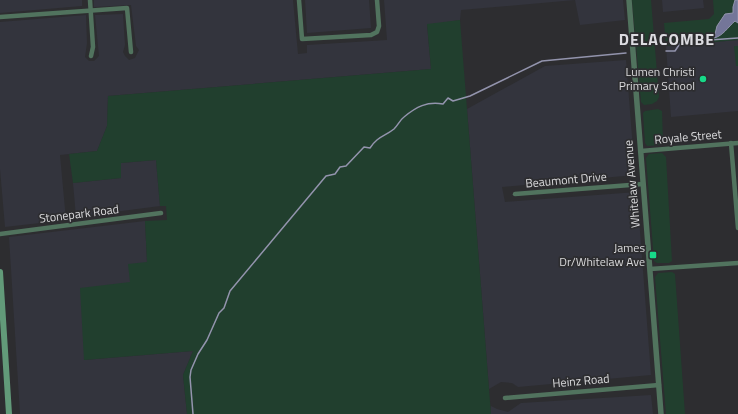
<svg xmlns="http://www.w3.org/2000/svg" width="738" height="414" font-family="'Titillium Web',sans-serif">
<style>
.built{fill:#33343d}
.green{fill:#213f2e}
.water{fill:#747699;stroke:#9394ad}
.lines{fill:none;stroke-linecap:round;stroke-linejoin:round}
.stream{stroke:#9394ad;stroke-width:1.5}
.minor{stroke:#51735e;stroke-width:4.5}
.tertiary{stroke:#51735e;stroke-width:5.5}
.secondary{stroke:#629a79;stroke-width:6}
.poi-dot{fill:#17d989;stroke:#2d2d30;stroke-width:1.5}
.labels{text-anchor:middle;stroke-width:3.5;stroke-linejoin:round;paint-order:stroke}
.poi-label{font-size:12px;fill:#dadadc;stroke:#2d2d30;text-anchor:end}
.street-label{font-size:12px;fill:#dadadc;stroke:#2d2d30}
.district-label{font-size:16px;font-weight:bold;letter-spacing:1px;fill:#dcdce1;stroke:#2d2d30}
</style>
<rect width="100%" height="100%" fill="#2d2d30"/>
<g class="built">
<polygon points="0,0 82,0 82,6 0,13"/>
<polygon points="94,0 293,0 298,54 307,53 307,45 387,40 384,0 623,0 625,20 580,25 575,0 461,10 460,20 427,25 431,69 108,96 107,126 97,151 60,155 66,220 5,227 0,169 0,22 86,15 87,43 85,57 89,61 94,61 99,56 95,15 123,14 125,45 123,52 125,56 129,60 135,58 139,50 136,46 131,5 94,7"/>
<polygon points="305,0 369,0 371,28 307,33"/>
<polygon points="662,0 703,0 704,8 663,12"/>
<polygon points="738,40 738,111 671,117 666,46"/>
<polygon points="626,60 635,175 502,187 505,202 637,192 651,375 518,387 512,383 501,382 489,389 467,109 545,66"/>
<polygon points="156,160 160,206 76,217 73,183 121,178 121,163"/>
<polygon points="145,221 147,262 130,282 84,360 193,351 183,375 187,414 20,414 9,237"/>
<polygon points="651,395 653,414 491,414 491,406 497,409 508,412 521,403"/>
</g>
<g class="green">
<polygon points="632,0 651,0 659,97 657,101 652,104 644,105 641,102"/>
<polygon points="713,0 738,0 738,40 666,46 664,23 709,19 714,14"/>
<polygon points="460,20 491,414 187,414 183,375 193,351 84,360 80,288 130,282 128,264 147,262 145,221 167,220 166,206 160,206 156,160 121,163 121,178 73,183 69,154 97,151 107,126 108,96 431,69 427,24"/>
<polygon points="734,46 738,46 738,66 736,66"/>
<polygon points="658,109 662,111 663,143 660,145 647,146 645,143 643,113 645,111"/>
<polygon points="662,153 666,157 672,261 669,263 657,263 654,261 646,158 649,154"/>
<polygon points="672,272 675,274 685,414 666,414 655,277 658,273"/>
</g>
<path class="water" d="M735,0h3v23l-3,-2c-7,6 -12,15 -21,17l3,-12 8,-12 8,-1v-6z"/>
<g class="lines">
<g class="stream">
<polyline points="666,51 675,51 681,42 738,38"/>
<path d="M193,414l-3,-37 1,-7 7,-16 9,-14 12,-27 5,-5 6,-17 96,-115 9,-2 5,-7 6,-1 18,-19 6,1c8,-12 14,-11 24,-19 4,-4 6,-9 10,-12 12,-10 23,-16 39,-13l5,-6 5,3 17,-5 72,-35 84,-8"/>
</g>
<g class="minor">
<polyline points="90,0 93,47 91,56"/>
<polyline points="299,0 302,39 371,35 377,32 379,26 377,0"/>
<polyline points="0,17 127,8 131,52"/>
<polyline points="731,143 738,228"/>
<polyline points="641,151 738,143"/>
<polyline points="515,194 643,184"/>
<polyline points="0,234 161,213"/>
<polyline points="650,269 738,263"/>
<polyline points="505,398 659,385"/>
</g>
<polyline class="tertiary" points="629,0 661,414"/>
<polyline class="secondary" points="0,272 9,414"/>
</g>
<g class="poi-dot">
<circle cx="703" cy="79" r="4"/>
<rect x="649" y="251" width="8" height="8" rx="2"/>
</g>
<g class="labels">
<g class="poi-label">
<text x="695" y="76">Lumen Christi<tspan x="695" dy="14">Primary School</tspan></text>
<text x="645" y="252">James<tspan x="645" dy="14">Dr/Whitelaw Ave</tspan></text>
</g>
<g class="street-label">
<text transform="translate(688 137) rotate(-5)" y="4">Royale Street</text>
<text transform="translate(566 180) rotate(-5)" y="4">Beaumont Drive</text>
<text transform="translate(632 184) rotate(-95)" y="4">Whitelaw Avenue</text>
<text transform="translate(79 214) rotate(-7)" y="4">Stonepark Road</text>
<text transform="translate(581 381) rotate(-5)" y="4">Heinz Road</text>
</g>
<g class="district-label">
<text x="667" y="45">DELACOMBE</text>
</g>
</g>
</svg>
